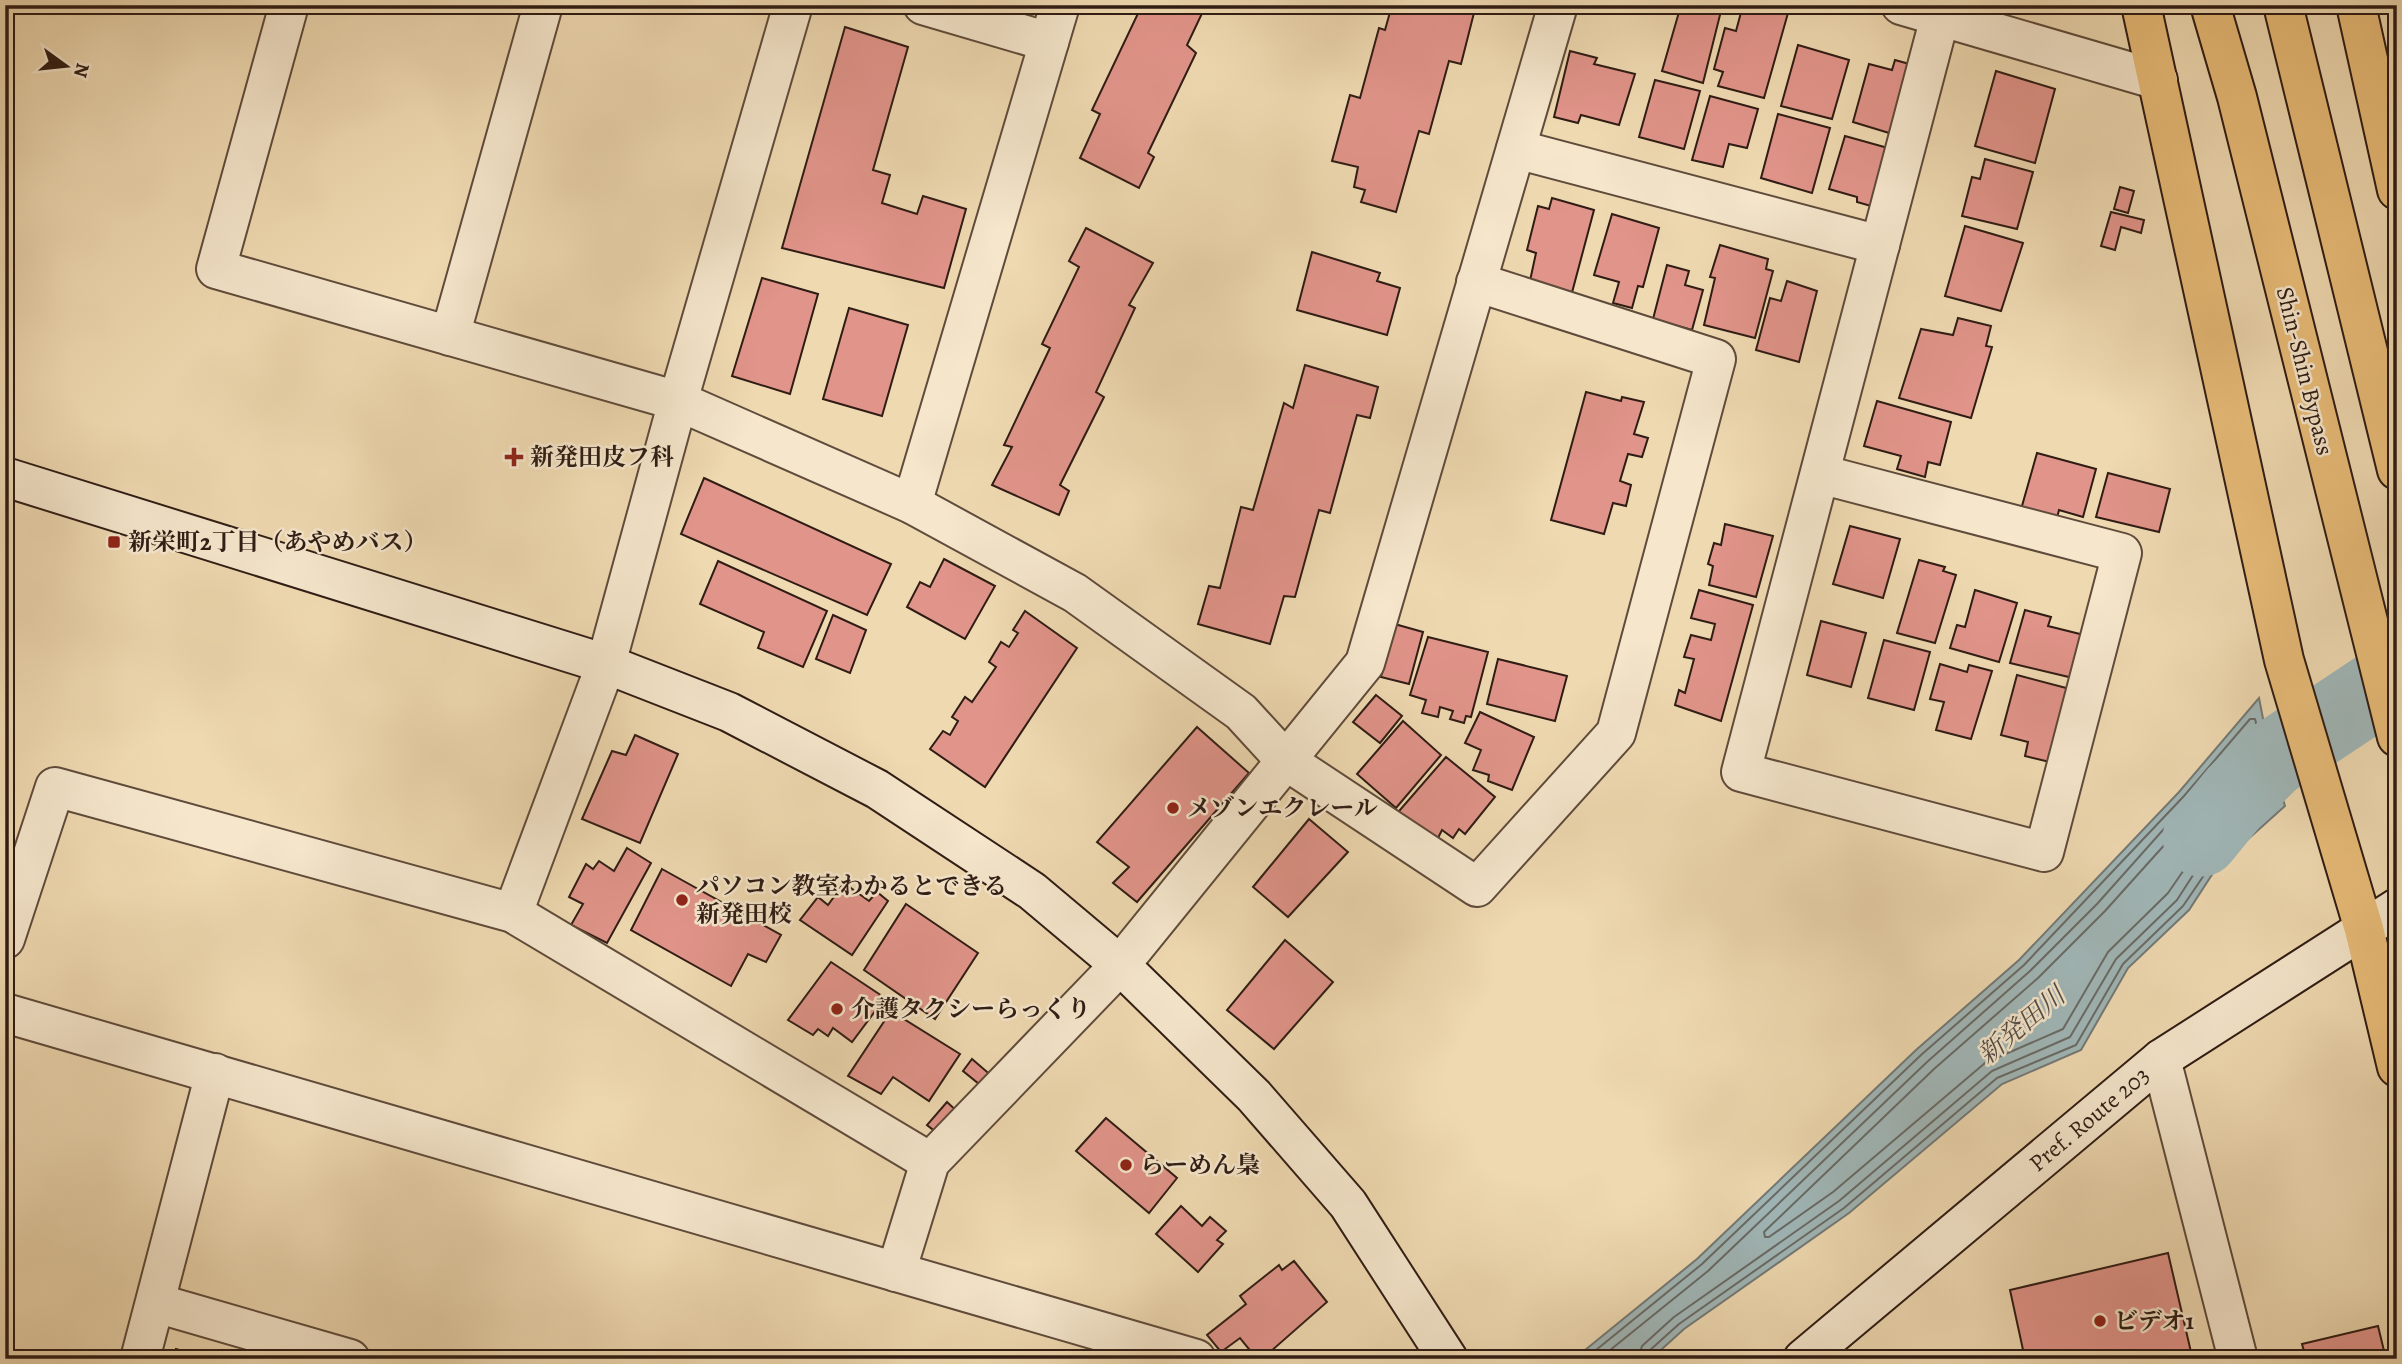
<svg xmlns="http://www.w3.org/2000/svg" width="2402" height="1364" font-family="Alegreya,'Noto Serif JP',serif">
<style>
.water{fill:#a0b7b8;stroke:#737976;stroke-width:2}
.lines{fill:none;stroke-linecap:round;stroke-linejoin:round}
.shore{stroke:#686a66;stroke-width:2}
.river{stroke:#a0b7b8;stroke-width:77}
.building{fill:#e1948a;stroke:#2f1c14;stroke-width:2}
.street-casing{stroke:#5f4b3b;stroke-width:42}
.secondary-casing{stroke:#2f1c14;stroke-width:42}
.highway-casing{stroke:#2f1c14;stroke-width:42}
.street{stroke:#f5e6cc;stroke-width:38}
.secondary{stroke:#f5e6cc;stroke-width:38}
.highway{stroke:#e8bc78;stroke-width:38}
.poi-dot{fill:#8f2418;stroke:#f5e6cc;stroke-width:2.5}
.labels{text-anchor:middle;stroke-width:5;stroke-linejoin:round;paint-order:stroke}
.street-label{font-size:24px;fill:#2f1c14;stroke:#f5e6cc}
.poi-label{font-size:24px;font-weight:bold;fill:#2f1c14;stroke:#f5e6cc;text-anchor:start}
.water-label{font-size:26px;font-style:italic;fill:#514a45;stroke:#f5e6cc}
</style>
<rect width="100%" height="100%" fill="#efd9b1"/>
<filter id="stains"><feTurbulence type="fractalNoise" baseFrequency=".00286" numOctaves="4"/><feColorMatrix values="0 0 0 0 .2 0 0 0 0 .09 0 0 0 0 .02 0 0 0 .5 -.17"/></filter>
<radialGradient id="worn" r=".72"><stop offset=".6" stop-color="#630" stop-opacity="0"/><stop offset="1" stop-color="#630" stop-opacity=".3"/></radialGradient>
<polygon class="water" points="2259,698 2271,760 2285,806 2217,867 2189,910 2128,968 2081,1050 2002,1084 1849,1213 1684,1329 1651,1359 1574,1359 1697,1259 1916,1050 2019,960 2179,792"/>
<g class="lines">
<g class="shore">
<polygon points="2239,762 2245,763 2254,798 2199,848 2168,893 2108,952 2063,1029 1985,1063 1833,1192 1769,1237 1765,1237 1764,1232 1934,1069 2038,978 2105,911"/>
<polyline points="1585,1359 1702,1264 1921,1055 2024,965 2184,796 2250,719 2255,719 2276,804 2213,862 2183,906 2123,964 2076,1045 1997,1078 1844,1208 1679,1324 1649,1351 1647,1359"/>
<polyline points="1599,1359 1708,1271 1927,1062 2030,971 2097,904 2245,738 2250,738 2266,801 2206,855 2177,900 2116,959 2070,1037 1992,1071 1839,1201 1674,1317 1642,1346 1638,1359"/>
</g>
<polyline class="river" points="2201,838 2236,795 2271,760 2397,676"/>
</g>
<g class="building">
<polygon points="1142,5 1206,5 1187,45 1196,53 1148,153 1154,157 1139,188 1080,158 1100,114 1092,110"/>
<polygon points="1392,5 1476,5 1461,64 1449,61 1429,134 1419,131 1396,212 1361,202 1365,190 1354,187 1358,167 1332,161 1350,95 1360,98 1379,28 1385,30"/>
<polygon points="1681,5 1704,5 1721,11 1703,83 1662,71"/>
<polygon points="1743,5 1760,5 1788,13 1764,98 1718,86 1723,72 1714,69 1725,28 1736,31"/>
<polygon points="845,27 908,47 873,170 890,175 882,203 917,214 923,196 966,209 944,288 782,248"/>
<polygon points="1798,45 1849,60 1832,119 1781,106"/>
<polygon points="1570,51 1597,58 1594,64 1635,74 1619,125 1581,115 1578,123 1554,117"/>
<polygon points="1895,60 1920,67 1899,136 1853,122 1869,64 1892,70"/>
<polygon points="1996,71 2055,89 2035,163 1975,146"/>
<polygon points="1655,80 1700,91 1684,149 1639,137"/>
<polygon points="1710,96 1758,109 1747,148 1729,144 1723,167 1692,160"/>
<polygon points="1778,114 1830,128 1812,193 1761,178"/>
<polygon points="1845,136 1895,150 1878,208 1857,202 1857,197 1829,189"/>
<polygon points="1985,159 2033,172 2017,229 1962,216 1972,177 1980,179"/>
<polygon points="2120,187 2134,191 2128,213 2114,209"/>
<polygon points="1552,198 1594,210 1570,300 1528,290 1536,253 1527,250 1538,206 1549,209"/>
<polygon points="2111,212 2144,220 2141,233 2121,227 2115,250 2101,246"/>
<polygon points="1612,214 1659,228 1643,287 1638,286 1632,308 1613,303 1619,282 1594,275"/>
<polygon points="1965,226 2023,243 2001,311 1945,296"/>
<polygon points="1086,228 1153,263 1129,305 1135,308 1096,392 1104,397 1060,485 1069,491 1059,515 992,485 1012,447 1004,445 1050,348 1042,344 1079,267 1069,261"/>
<polygon points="1720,245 1768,259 1766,269 1773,271 1755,338 1704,325 1715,278 1710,277"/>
<polygon points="1312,252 1380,273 1377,281 1400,288 1387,335 1297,310"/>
<polygon points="1667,265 1689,271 1685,285 1703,290 1692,330 1653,319"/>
<polygon points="762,278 818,294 790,394 732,376"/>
<polygon points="1787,281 1817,291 1799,362 1756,350 1770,298 1781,301"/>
<polygon points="849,308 908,325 882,416 823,399"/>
<polygon points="1958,318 1991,326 1986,346 1992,347 1971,418 1899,398 1921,329 1953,335"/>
<polygon points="1305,365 1378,387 1370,418 1357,415 1330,513 1319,510 1295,597 1284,596 1270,644 1198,624 1209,586 1220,588 1241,507 1253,510 1284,403 1293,408"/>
<polygon points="1586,392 1621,401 1622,397 1644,402 1634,434 1648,438 1642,457 1628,454 1620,481 1631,485 1626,506 1613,503 1604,534 1551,520"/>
<polygon points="1877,401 1951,422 1940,465 1928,462 1925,477 1897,469 1901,456 1864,446"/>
<polygon points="2037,453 2096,469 2083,517 2059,510 2054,530 2018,520"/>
<polygon points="2108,473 2170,489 2159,532 2096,517"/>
<polygon points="704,478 891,564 867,615 681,534"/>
<polygon points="1725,524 1773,536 1756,597 1709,585 1713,566 1708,564 1714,543 1721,545"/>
<polygon points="1850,526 1900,539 1883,598 1833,584"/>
<polygon points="944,559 995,586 965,639 907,607 920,582 930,587"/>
<polygon points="1919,560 1945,567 1943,571 1956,575 1935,643 1897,633"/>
<polygon points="718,561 827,611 803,667 758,648 764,632 700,604"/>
<polygon points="1699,590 1753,605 1721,721 1675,705 1679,690 1685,693 1694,659 1684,657 1691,635 1711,640 1715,624 1691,618"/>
<polygon points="1975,590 2017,603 1999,662 1950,648 1957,625 1965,627"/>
<polygon points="2025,610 2051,617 2048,626 2084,635 2073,678 2010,663"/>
<polygon points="1025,611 1077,648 985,787 930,749 943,731 950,735 958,721 952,717 965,697 972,702 996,667 989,662 1001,642 1009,647 1018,633 1013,630"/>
<polygon points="833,615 866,630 850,673 816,659"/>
<polygon points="1821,621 1866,633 1851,687 1807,675"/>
<polygon points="1391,623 1423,632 1409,684 1381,677"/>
<polygon points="1428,637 1488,652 1471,717 1466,716 1464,723 1450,719 1453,711 1440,707 1438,717 1422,713 1426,700 1410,695"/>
<polygon points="1884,640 1930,652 1914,710 1868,698"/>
<polygon points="1498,659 1567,676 1555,721 1487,704"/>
<polygon points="1940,664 1967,672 1969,665 1992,671 1971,739 1936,730 1944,702 1930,699"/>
<polygon points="2017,675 2070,689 2050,762 2025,756 2028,742 2001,735"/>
<polygon points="1376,695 1402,716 1380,743 1353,722"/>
<polygon points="1480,712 1534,737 1512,790 1488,781 1489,775 1473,770 1481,750 1465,743"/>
<polygon points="1403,721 1441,755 1396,808 1357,774"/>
<polygon points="1197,727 1249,773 1137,902 1113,883 1129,867 1097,842"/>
<polygon points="635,735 678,754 640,843 582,819 612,751 626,755"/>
<polygon points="1446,757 1495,797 1465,834 1459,829 1453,838 1442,830 1437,840 1393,818"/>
<polygon points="1309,819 1348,852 1288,917 1253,887"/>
<polygon points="627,848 651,863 607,943 571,925 583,904 569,897 586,864 593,869 599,861 614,871"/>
<polygon points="662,869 781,935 766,962 748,954 731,986 631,930"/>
<polygon points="844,883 869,901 877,892 888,901 852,955 800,920 818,897 828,905"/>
<polygon points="906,904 978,953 935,1019 864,970"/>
<polygon points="1285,940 1333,982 1274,1049 1227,1010"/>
<polygon points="831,962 885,998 852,1042 833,1028 828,1036 818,1029 813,1035 788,1020"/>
<polygon points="891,1011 960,1054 929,1101 893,1077 881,1094 848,1076"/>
<polygon points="972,1059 993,1077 984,1088 963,1071"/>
<polygon points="947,1102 960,1114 941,1136 927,1125"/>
<polygon points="1106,1118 1177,1178 1149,1213 1076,1151"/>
<polygon points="1181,1206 1202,1226 1210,1217 1226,1231 1217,1240 1223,1244 1198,1272 1156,1234"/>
<polygon points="2168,1253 2191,1352 2163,1359 2025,1359 2010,1290"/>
<polygon points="1294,1261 1327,1302 1262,1359 1257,1359 1240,1338 1221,1352 1207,1335 1246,1304 1240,1296 1279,1265 1282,1270"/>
<polygon points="2378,1326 2386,1359 2306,1359 2302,1344"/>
<polygon points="176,1349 199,1356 198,1359 164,1359 165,1355 173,1358"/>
</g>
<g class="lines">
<g class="street-casing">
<g id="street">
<polyline points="289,5 216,269 678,401 912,504 1075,593 1241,712 1285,760 1477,887 1616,733 1716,359 1476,282"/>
<polyline points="923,5 1049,42"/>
<polyline points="1901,5 2158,80"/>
<polyline points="1516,149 1880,245"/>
<polyline points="450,336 543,5"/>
<polyline points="1820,474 2122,553 2044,852 1741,772 1940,17"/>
<polyline points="912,504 1060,5"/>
<polyline points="513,913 606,664 678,401 793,5"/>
<polyline points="5,939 55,787 513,913 930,1162"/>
<polyline points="5,1013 1196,1359"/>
<polyline points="2161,1059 2238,1359"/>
<polyline points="896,1272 930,1162 1120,965 1365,663 1558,5"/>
<polyline points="156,1303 350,1359"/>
<polyline points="140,1359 215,1073"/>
</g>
</g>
<g class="secondary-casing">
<g id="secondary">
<polyline points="5,477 606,664 729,712 877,789 1032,891 1120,965 1254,1096 1348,1204 1448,1359"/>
<polyline points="1803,1359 2161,1059 2397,908"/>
</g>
</g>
<g class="highway-casing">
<g id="highway">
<polyline points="2141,5 2284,660 2364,929 2397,1067"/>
<polyline points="2210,5 2237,97 2397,737"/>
<polyline points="2283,5 2397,470"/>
<polyline points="2356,5 2397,190"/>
</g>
</g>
<use href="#street" class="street"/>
<use href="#secondary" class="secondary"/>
<use href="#highway" class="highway"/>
</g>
<g class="poi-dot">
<path d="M510.5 446.5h7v7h7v7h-7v7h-7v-7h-7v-7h7z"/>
<rect x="107" y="535" width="14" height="14" rx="3.5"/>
<circle cx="1173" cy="808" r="7"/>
<circle cx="682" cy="900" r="7"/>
<circle cx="837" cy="1009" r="7"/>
<circle cx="1126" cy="1165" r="7"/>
<circle cx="2100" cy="1321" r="7"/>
</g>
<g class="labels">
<g class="street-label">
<text transform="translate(2305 371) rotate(76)" y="8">Shin-Shin Bypass</text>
<text transform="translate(2089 1119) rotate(-40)" y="8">Pref. Route 203</text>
</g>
<g class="poi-label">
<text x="530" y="465">新発田皮フ科</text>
<text x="128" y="550">新栄町2丁目（あやめバス）</text>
<text x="1187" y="816">メゾンエクレール</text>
<text x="696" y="894">パソコン教室わかるとできる<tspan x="696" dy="28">新発田校</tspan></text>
<text x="851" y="1017">介護タクシーらっくり</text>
<text x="1140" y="1173">らーめん梟</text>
<text x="2114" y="1329">ビデオ1</text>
</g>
<g class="water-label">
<text transform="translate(2021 1025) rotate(-40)" y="9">新発田川</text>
</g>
</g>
<rect width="2402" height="1364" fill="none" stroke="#efd9b1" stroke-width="28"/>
<rect x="7" y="7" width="2388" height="1350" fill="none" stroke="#2f1c14" stroke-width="3.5"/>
<rect x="14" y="14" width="2374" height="1336" fill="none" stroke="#2f1c14" stroke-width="2"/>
<g transform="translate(66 66) rotate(105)" stroke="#f5e6cc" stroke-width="5" paint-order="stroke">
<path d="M0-5L12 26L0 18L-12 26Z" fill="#2f1c14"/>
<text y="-10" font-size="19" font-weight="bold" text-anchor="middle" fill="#2f1c14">N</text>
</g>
<rect width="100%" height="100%" filter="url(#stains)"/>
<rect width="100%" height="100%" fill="url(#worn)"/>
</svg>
